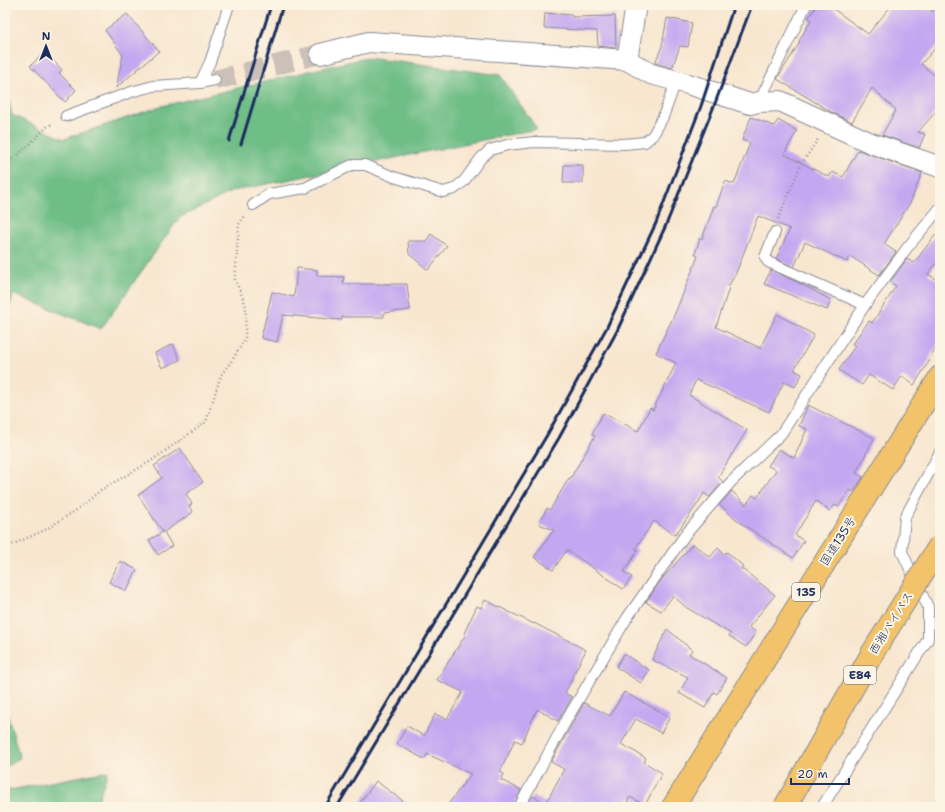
<svg xmlns="http://www.w3.org/2000/svg" width="945" height="812" font-family="'Shantell Sans','Klee One',sans-serif">
<style>
.forest{fill:#6fbe87;stroke:#457672}
.building{fill:#c4a7f1}
.lines{fill:none;stroke-linecap:round;stroke-linejoin:round}
.street-tunnel{stroke:#ccc1b8;stroke-width:20;stroke-dasharray:20 10;stroke-linecap:butt}
.lane-casing{stroke:#8a8a96;stroke-width:12}
.street-casing{stroke:#8a8a96;stroke-width:22}
.highway-casing{stroke:#8a8a96;stroke-width:24}
.path{stroke:#8a8a96;stroke-width:2.5;stroke-dasharray:1 3;stroke-linecap:butt}
.lane{stroke:#fff;stroke-width:10}
.street{stroke:#fff;stroke-width:20}
.highway{stroke:#f2c36a;stroke-width:22}
.rail{stroke:#1b2f5e;stroke-width:3}
.highway-bridge-casing{stroke:#8a8a96;stroke-width:24;stroke-linecap:butt}
.highway-bridge{stroke:#f2c36a;stroke-width:22}
.labels{text-anchor:middle;stroke-width:4;stroke-linejoin:round;paint-order:stroke}
.shield{fill:#fcf5e5;stroke:#5e6a86;stroke-width:1}
.shield-label{font-size:11px;font-weight:bold;fill:#1b2f5e}
.street-label{font-size:12px;fill:#1b2f5e;stroke:#fcf5e5}
</style>
<rect width="100%" height="100%" fill="#fcf5e5"/>
<filter id="ink" filterUnits="userSpaceOnUse"><feTurbulence type="fractalNoise" baseFrequency=".025" numOctaves="2"/><feDisplacementMap in="SourceGraphic" scale="8" xChannelSelector="R" yChannelSelector="G"/><feConvolveMatrix kernelMatrix="1 2 1 2 8 2 1 2 1" color-interpolation-filters="sRGB"/></filter>
<filter id="wash" filterUnits="userSpaceOnUse"><feTurbulence type="fractalNoise" baseFrequency=".012" numOctaves="4" result="noise"/><feDisplacementMap in="SourceGraphic" scale="16" xChannelSelector="R" yChannelSelector="G"/><feGaussianBlur stdDeviation="0.9" result="paint"/><feColorMatrix in="noise" values="0 0 0 0 0 0 0 0 0 0 0 0 0 0 0 0 0 1.4 0 .05"/><feComposite in="paint" operator="in"/></filter>
<g filter="url(#wash)">
<rect width="100%" height="100%" fill="#f8e6cf"/>
<g class="forest">
<polygon points="369,57 500,75 537,129 233,191 179,218 101,329 13,294 5,327 5,83 12,115 64,139 162,106"/>
<polygon points="5,706 20,758 5,767"/>
<polygon points="108,771 96,807 5,807 5,791"/>
</g>
<g id="blocks">
<g class="building">
<polygon points="817,5 828,5 868,34 892,5 923,5 932,12 938,5 940,5 940,43 921,64 940,80 940,107 918,132 925,134 919,148 882,135 896,110 872,88 852,122 833,113 777,79 800,42 799,41 811,20 808,18"/>
<polygon points="545,13 572,15 572,17 615,16 616,48 598,46 597,31 544,28"/>
<polygon points="127,14 159,51 116,88 123,55 105,30"/>
<polygon points="667,18 692,23 688,47 680,46 672,68 655,63 662,46"/>
<polygon points="45,52 62,70 59,73 76,90 65,102 30,66"/>
<polygon points="751,117 774,126 778,120 797,131 784,154 829,177 832,172 843,177 858,150 922,173 910,203 884,244 896,252 879,275 850,256 847,262 805,242 794,267 776,259 790,229 758,216 736,273 728,287 729,288 716,327 760,348 777,314 814,335 794,370 802,374 795,387 784,382 769,412 696,380 689,395 747,430 718,477 723,482 709,497 704,493 697,505 675,535 654,521 635,549 638,550 624,572 632,577 623,589 567,550 553,570 534,557 554,530 539,524 547,508 550,510 569,478 570,479 595,436 592,434 603,413 638,431 650,408 653,410 676,363 656,353 676,311 698,256 695,254 700,238 702,239 714,206 716,207 725,181 734,184 750,143 742,140"/>
<polygon points="564,165 583,165 583,183 563,183"/>
<polygon points="940,229 940,259 928,274 940,282 940,340 929,359 930,360 914,385 902,376 893,390 869,375 862,385 839,370 855,346 852,344 869,321 872,323 882,308 896,286 890,282 907,259 914,263"/>
<polygon points="431,234 447,246 428,270 409,254 408,241 426,241"/>
<polygon points="297,268 317,270 317,276 344,277 343,284 407,284 410,310 384,313 384,317 342,317 342,320 283,315 277,342 261,338 272,292 294,297"/>
<polygon points="771,270 801,284 831,300 827,310 764,284"/>
<polygon points="173,344 180,360 162,368 155,353"/>
<polygon points="808,405 874,438 856,473 863,477 853,492 850,490 838,507 835,505 830,511 816,501 795,535 804,541 793,558 741,523 719,505 732,491 746,505 753,495 757,498 776,470 768,466 779,449 794,458 807,429 799,426"/>
<polygon points="180,448 203,482 186,494 192,504 189,506 193,512 164,532 172,546 158,555 149,540 163,532 138,495 162,478 154,466"/>
<polygon points="693,544 710,557 718,548 724,554 727,552 743,566 741,568 775,595 749,627 756,632 746,647 729,636 731,634 687,608 673,596 661,611 646,602 662,579"/>
<polygon points="120,561 137,570 126,591 109,582"/>
<polygon points="485,600 534,624 534,623 586,650 572,677 573,677 565,693 572,697 558,721 537,709 522,743 515,740 500,772 504,774 501,780 521,790 513,807 446,807 471,774 427,754 424,759 397,744 407,726 424,736 435,714 447,719 463,692 437,680 466,634 464,633 477,606 481,608"/>
<polygon points="667,629 692,650 689,654 727,678 717,694 714,692 705,708 679,693 688,677 652,660"/>
<polygon points="624,654 649,670 641,683 616,667"/>
<polygon points="624,692 670,717 661,733 636,719 621,744 646,758 644,762 662,773 645,805 630,797 624,807 526,807 533,796 546,803 564,769 551,762 584,703 610,716"/>
<polygon points="376,781 411,807 357,807"/>
</g>
</g>
</g>
<g filter="url(#ink)">
<use href="#blocks" fill-opacity="0" stroke="#8a8a96" stroke-width="1"/>
<g class="lines">
<polyline class="street-tunnel" points="215,80 320,54"/>
<g class="lane-casing">
<g id="lane">
<polyline points="215,80 200,83 210,62 229,5"/>
<polyline points="759,102 806,5"/>
<polyline points="66,116 131,92 153,86 200,83"/>
<polyline points="253,205 269,194 305,188 352,165 365,165 394,177 443,192 454,189 464,181 481,158 490,150 507,145 534,142 624,144 645,142 653,135 663,117 676,81"/>
<polyline points="775,232 765,257 768,262 865,305"/>
<polyline points="519,807 567,719 627,618 685,535 731,482 781,434 865,305 907,248 940,208"/>
<polyline points="822,807 928,639 928,607 902,552 905,517 940,452"/>
</g>
</g>
<g class="street-casing">
<g id="street">
<polyline points="320,54 369,42 627,60 651,74 688,84 750,104 759,102 780,101 871,143 940,167"/>
<polyline points="627,60 636,5"/>
</g>
</g>
<g class="highway-casing">
<polyline id="highway" points="673,807 940,377"/>
</g>
<g class="path">
<polyline points="5,164 17,156 47,127 53,123"/>
<polyline points="778,219 801,165 818,139"/>
<polyline points="5,548 45,530 75,511 101,490 151,461 206,422 221,375 233,359 245,339 246,306 235,279 239,224 245,216"/>
</g>
<use href="#lane" class="lane"/>
<use href="#street" class="street"/>
<use href="#highway" class="highway"/>
<g class="rail">
<polyline points="229,141 271,5"/>
<polyline points="241,144 283,5"/>
<polyline points="325,807 547,435 607,327 656,223 701,106 734,5"/>
<polyline points="337,807 559,438 617,331 666,225 714,106 752,5"/>
</g>
<g class="highway-bridge-casing">
<polyline id="highway-bridge" points="785,807 873,652 940,545"/>
</g>
<use href="#highway-bridge" class="highway-bridge"/>
</g>
</g>
<g class="labels">
<g class="shield">
<rect x="792" y="583" width="28" height="18" rx="3"/>
<rect x="844" y="666" width="32" height="18" rx="3"/>
</g>
<g class="shield-label">
<text x="806" y="596">135</text>
<text x="860" y="679">E84</text>
</g>
<g class="street-label">
<text transform="translate(838 541) rotate(-58)" y="4">国道135号</text>
<text transform="translate(891 623) rotate(-58)" y="4">西湘バイパス</text>
</g>
</g>
<rect width="945" height="812" fill="none" stroke="#fcf5e5" stroke-width="20"/>
<g transform="translate(46 46)" stroke="#fcf5e5" stroke-width="3" paint-order="stroke">
<path d="M0-3L7 15L0 10L-7 15Z" fill="#1b2f5e"/>
<text y="-6" font-size="11" font-weight="bold" text-anchor="middle" fill="#1b2f5e">N</text>
</g>
<path d="M791 778v6h58v-6" fill="none" stroke="#1b2f5e" stroke-width="2"/>
<text x="797" y="778" font-size="12" fill="#1b2f5e" stroke="#fcf5e5" stroke-width="3" paint-order="stroke">20 m</text>
</svg>
